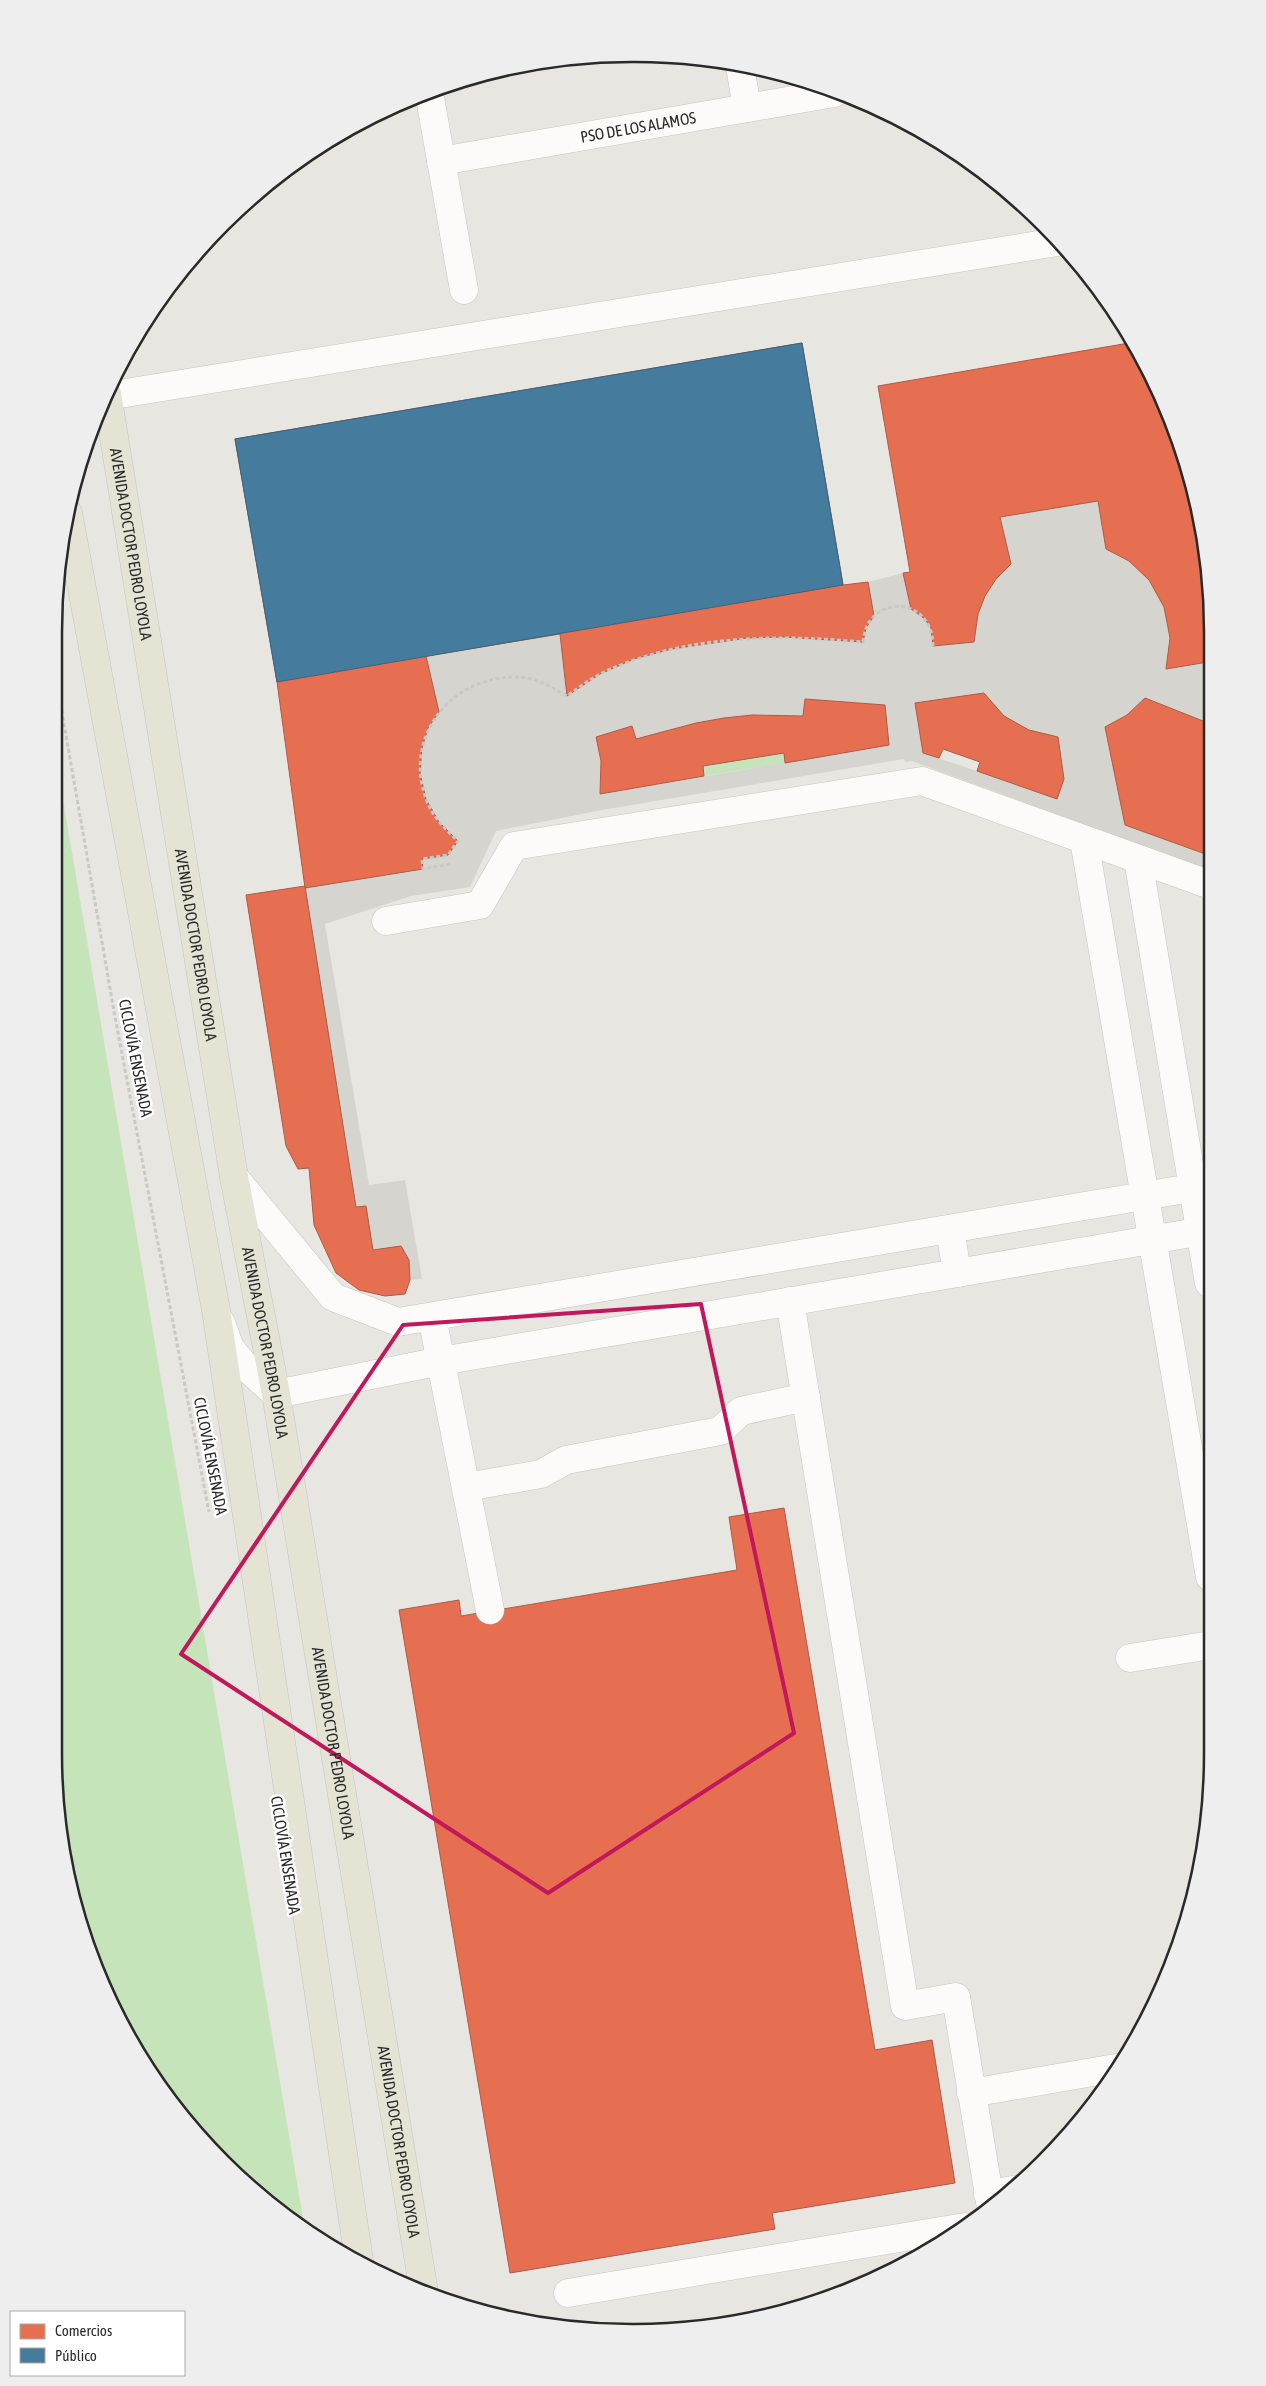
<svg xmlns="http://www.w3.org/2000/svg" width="1266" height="2386" font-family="'Asap Condensed',sans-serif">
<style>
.green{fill:#c6e4ba}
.plaza{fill:#d6d4ce;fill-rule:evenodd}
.shops{fill:#e76f51;stroke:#ae5a45}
.public{fill:#457b9d;stroke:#3d637a}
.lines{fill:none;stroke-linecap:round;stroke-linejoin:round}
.minor-casing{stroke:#c6c5c5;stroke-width:29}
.major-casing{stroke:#c4c4c1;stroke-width:29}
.path{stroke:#c8c8c7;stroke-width:3;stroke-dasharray:4 2.5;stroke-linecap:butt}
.minor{stroke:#fcfbfa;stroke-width:28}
.major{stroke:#e5e3d4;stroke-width:28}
.marked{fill:none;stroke:#c2185b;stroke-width:4;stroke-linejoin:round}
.labels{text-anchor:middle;stroke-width:5;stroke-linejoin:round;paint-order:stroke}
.street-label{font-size:16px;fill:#2a2a2a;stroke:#fff}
.rim{fill:none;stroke:#2a2a2a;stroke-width:2.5}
</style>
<rect width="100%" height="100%" fill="#e8e6e0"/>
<g class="green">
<polygon points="55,752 305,2230 251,2188 174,2106 131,2042 85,1939 65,1866 54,1753"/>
<polygon points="784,753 785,763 704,776 703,766"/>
</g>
<path class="plaza" d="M1098,501l8,48 23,12 20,19 15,27 6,31 -4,31 42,-7v61l-63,-25 -18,17 -22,12 20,98 83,30v15l-296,-109 -7,1 -1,-3 -302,51 -106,21 -26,56 -59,9 -86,28 44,261 36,-5 17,99 -12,1 -1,-20 -8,-14 -28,4 -7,-44 -10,1 -51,-319 118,-19 -1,-10 26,-4 10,-14 -19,-19 -13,-23 -6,-26 2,-25 6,-20 11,-16 -13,-56 134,-22 7,62 33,-22 34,-15 38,-10 75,-11 36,-1 80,5 3,-14 8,-12 -6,-34 35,-9 8,36 14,10 6,9 2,18 41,-4 4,-28 7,-18 11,-17 15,-15 -11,-47zM805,699l80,6 4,40 -289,49 1,-33 -5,-24 36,-11 4,13 60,-16 28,-5 28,-3 51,1zM915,703l89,13 25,14 29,7 6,42 -7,19 -134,-45z"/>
<g class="shops">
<polygon points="802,343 843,585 868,582 874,616 866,628 863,642 783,637 747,638 672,649 634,659 600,674 567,696 560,634 426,656 439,712 428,728 422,748 420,773 426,799 439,822 458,841 448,855 422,859 423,869 305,888 277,682 235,439"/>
<polygon points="1129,343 1168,412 1207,557 1208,662 1166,669 1170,638 1164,607 1149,580 1129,561 1106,549 1098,501 1000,517 1011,564 996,579 985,596 978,614 974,642 933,646 931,628 925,619 911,609 903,573 910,572 878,386"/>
<polygon points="984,693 1004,716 1029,730 1058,737 1064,779 1057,799 977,771 980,762 943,749 939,758 923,753 915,703"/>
<polygon points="1145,698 1208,723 1208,855 1125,825 1105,727 1127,715"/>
<polygon points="805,699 885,705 889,745 785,763 784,753 703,766 704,776 600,794 601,761 596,737 632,726 636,739 696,723 724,718 752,715 803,716"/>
<polygon points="305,886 356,1207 366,1206 373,1250 401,1246 409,1260 410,1280 405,1294 385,1296 359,1290 336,1273 314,1225 309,1168 298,1169 286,1146 246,895"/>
<polygon points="784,1508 875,2050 932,2040 955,2183 772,2213 775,2229 510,2273 399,1610 459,1600 461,1616 737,1570 729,1517"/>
</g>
<polygon class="public" points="802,343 843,585 277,682 235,439"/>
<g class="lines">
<g class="minor-casing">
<g id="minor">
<polyline points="740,66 747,108"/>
<polyline points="429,92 464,290"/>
<path id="s1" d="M441,161l393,-68"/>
<polyline points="107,396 1057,242"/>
<polyline points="1084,840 1210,1577"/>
<polyline points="1138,859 1209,1283"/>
<polyline points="386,921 480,905 514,846 922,781 1208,884"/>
<polyline points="234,1177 333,1297 398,1322 1209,1185"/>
<polyline points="950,1229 957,1273"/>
<polyline points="790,1301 905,2006 956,1997 991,2207"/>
<polyline points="432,1317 490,1610"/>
<polyline points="221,1323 230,1348 245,1366 276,1394 441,1361 1209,1230"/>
<polyline points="466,1487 541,1474 566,1460 720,1431 741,1411 806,1397"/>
<polyline points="1130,1658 1211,1645"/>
<polyline points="971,2093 1116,2068"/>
<polyline points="988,2194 1013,2190"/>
<polyline points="568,2293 965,2227"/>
</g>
</g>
<g class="major-casing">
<g id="major">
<path id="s2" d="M107,394l127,783 42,217 148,898"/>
<polyline points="68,513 216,1310 359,2260"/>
</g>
</g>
<g class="path">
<polyline points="55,672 115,1017 209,1512"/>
<path d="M450,864l-27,5 -1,-10 26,-4 10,-14c-13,-12 -26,-25 -32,-42 -23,-64 26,-123 91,-122 19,0 34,10 50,19 11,-8 23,-17 35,-23 81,-38 173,-39 261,-31 4,-49 70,-47 70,4"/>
</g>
<use href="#minor" class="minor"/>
<use href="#major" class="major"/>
</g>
<path class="marked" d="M701,1304l93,429 -246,160 -367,-239 222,-329z"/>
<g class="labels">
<g class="street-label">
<text dy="6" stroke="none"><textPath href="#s1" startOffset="200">PSO DE LOS ALAMOS</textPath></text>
<text dy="6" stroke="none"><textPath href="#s2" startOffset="152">AVENIDA DOCTOR PEDRO LOYOLA</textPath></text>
<text dy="6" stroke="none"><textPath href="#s2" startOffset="558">AVENIDA DOCTOR PEDRO LOYOLA</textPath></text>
<text transform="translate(136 1058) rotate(79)" y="6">CICLOVÍA ENSENADA</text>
<text dy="6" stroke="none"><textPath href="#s2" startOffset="962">AVENIDA DOCTOR PEDRO LOYOLA</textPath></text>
<text transform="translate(211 1456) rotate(79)" y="6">CICLOVÍA ENSENADA</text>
<text dy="6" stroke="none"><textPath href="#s2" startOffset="1368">AVENIDA DOCTOR PEDRO LOYOLA</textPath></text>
<text transform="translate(286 1855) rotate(81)" y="6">CICLOVÍA ENSENADA</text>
<text dy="6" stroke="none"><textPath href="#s2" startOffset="1772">AVENIDA DOCTOR PEDRO LOYOLA</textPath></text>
</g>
</g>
<path d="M0 0H1266V2386H0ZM632 62H634A570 570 0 0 1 1204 632V1754A570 570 0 0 1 634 2324H632A570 570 0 0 1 62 1754V632A570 570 0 0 1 632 62Z" fill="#eee" fill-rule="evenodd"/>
<path class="rim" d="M632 62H634A570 570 0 0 1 1204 632V1754A570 570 0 0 1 634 2324H632A570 570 0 0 1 62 1754V632A570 570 0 0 1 632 62Z"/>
<rect x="10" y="2311" width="175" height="65" fill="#ffffff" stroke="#aaaaaa"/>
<rect x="20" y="2324" width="25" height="15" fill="#e76f51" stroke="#aaaaaa"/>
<text x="55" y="2336" font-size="15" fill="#2a2a2a">Comercios</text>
<rect x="20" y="2348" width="25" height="15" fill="#457b9d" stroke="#aaaaaa"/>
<text x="55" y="2361" font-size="15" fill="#2a2a2a">Público</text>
</svg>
